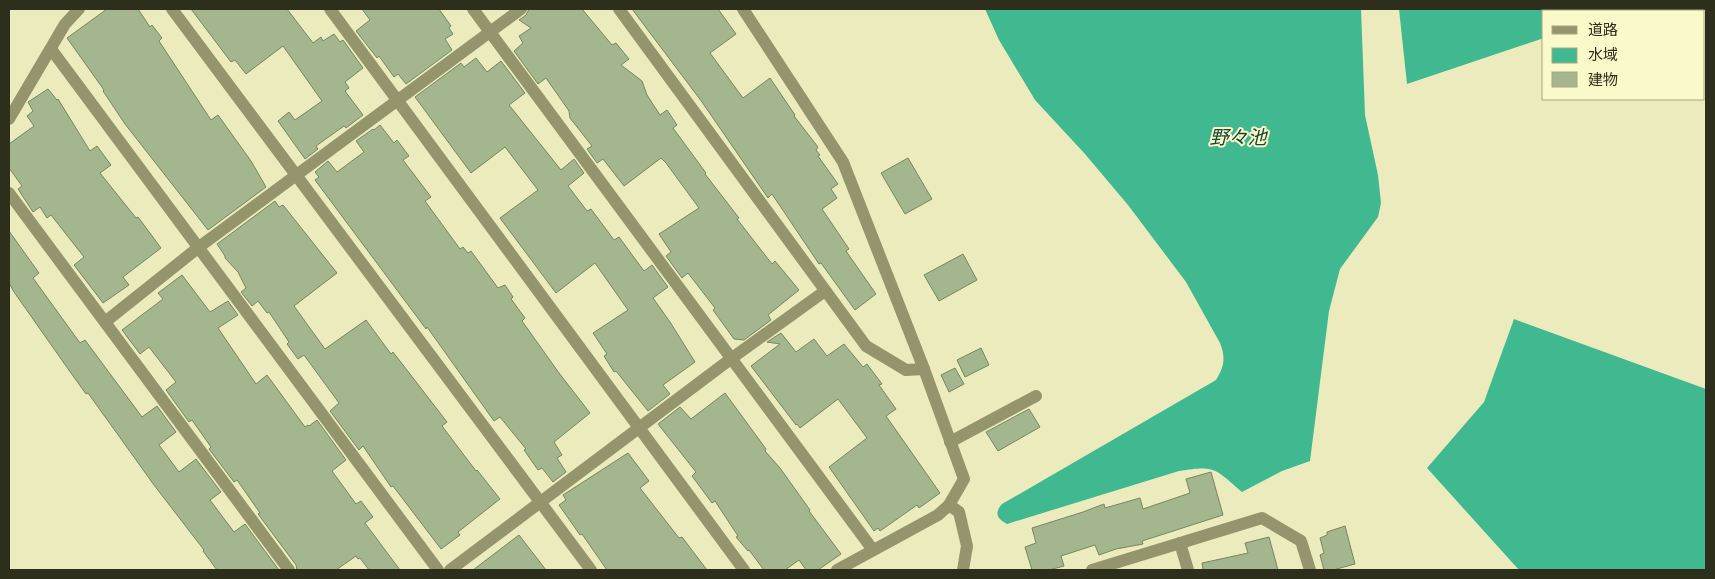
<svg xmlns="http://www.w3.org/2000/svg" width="1715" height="579" font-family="Bitter,'Noto Sans JP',serif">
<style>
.water{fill:#40b991}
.building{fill:#a4b68d;stroke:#75875f}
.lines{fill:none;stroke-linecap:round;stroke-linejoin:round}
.street{stroke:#95956d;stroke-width:12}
.labels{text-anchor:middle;stroke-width:4;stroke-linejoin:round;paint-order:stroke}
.water-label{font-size:19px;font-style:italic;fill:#154736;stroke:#f9f9ca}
</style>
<rect width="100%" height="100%" fill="#ecebbd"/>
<g class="water">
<path d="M985,9h376l4,106 13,60 3,28 -3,14 -38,52 -11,42 -19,150 -28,10 -40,21c-27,-23 -26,-27 -63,-21l-172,53c-10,-5 -13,-11 -5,-20l214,-124c8,-13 10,-22 4,-37l-34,-61 -58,-77 -43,-51 -50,-54 -36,-60z"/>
<polygon points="1399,9 1628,9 1621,11 1544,11 1544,38 1407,84"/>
<polygon points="1514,319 1706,389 1706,570 1519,570 1427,468 1484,402"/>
</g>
<g class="building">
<polygon points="107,9 138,9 150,27 152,25 162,38 159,41 211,120 218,115 251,161 266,187 208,230 125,124 103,91 104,90 67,38"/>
<polygon points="191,9 287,9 313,43 321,37 323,41 334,34 340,42 343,40 363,68 345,82 349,88 345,91 363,115 346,128 344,126 316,146 318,149 305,159 278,121 289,112 295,120 322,101 283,46 246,74 235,60 231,62"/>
<polygon points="362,9 439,9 451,26 449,28 453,34 445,39 452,50 406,84 398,74 394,77 379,56 377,58 356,31 370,20"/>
<polygon points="529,9 582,9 612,45 616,43 629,59 621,65 642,81 647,95 660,115 667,110 677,125 673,128 706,173 705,174 739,218 737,219 772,264 775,261 799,290 768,315 771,320 744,340 734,339 713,310 715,308 688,273 682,278 666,256 671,252 659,234 699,208 666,163 661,158 624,186 603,159 597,163 587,149 592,146 570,118 569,111 546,78 538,84 514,51 523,43 519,36 531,28 519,20 526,15"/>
<polygon points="632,9 718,9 736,34 710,53 743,98 770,78 795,115 794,116 818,147 816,150 820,155 818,156 838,184 831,189 837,198 822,209 849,249 846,251 876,294 855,310 821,263 819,264 772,194 768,198 702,102"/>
<polygon points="476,58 487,72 501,61 525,93 509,105 561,170 574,159 584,173 568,186 587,211 591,209 614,240 619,237 644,271 652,265 668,287 653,298 670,322 695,362 663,385 670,394 648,411 616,371 614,372 604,356 607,354 593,333 628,310 595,263 556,293 500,218 538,190 505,147 471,173 415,97 461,63 464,67"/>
<polygon points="48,89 57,100 58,99 90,151 97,146 111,165 100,173 136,218 138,217 161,248 123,277 129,285 103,303 74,265 84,257 51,215 47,218 40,207 33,212 18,189 22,186 9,168 9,144 34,126 27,116 33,111 28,102"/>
<polygon points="380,125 394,143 397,140 409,156 403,160 431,197 425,201 460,249 463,247 468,253 471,251 498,288 505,285 513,297 511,299 525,318 522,321 559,373 590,413 554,442 562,455 557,458 566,472 553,482 542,468 538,470 524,450 526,449 500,417 494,421 427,327 426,329 315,180 319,177 315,172 328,161 337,172 364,152 356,141 373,129 374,130"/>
<polygon points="908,158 932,199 905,214 881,173"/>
<polygon points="275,201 279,207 283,205 337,273 294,306 325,349 366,320 391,354 393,352 447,422 442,426 476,471 477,470 500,499 458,532 460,535 441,549 393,486 391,487 363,446 359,450 330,411 339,403 304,355 298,359 287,344 289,342 269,312 267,313 258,301 252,306 241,292 246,288 238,272 225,258 225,256 217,244"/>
<polygon points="9,231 39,273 33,278 80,343 85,340 142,417 157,406 176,432 159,445 179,472 196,459 221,492 210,500 234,532 245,524 279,570 217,570 203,551 204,550 154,485 88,393 86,394 66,366 14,292 9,283"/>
<polygon points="963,254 977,280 939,301 924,275"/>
<polygon points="182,275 210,312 228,301 238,315 218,328 256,384 267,375 305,427 308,425 309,426 317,420 346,460 332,471 356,504 361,501 373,517 365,523 400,570 369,570 360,558 358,559 356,556 336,570 297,570 296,565 258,514 260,513 237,480 234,482 209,449 211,447 192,420 189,422 166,390 176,382 149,347 140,354 122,330 163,299 158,293"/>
<polygon points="781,333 796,352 814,339 827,356 844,344 863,367 867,364 882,384 879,385 896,409 886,416 940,493 919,508 917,505 880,531 878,528 874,531 829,467 867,438 838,399 800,428 797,424 796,425 751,366 780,344 767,342"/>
<polygon points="981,348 989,365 965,377 957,360"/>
<polygon points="955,368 964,384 949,392 941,375"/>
<polygon points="725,393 766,449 765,451 780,468 810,510 809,511 841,554 818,570 806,570 799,560 785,570 764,570 749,550 748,551 736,537 738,536 715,501 712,503 692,476 696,472 658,424 680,407 691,419"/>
<polygon points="1029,409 1040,427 998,451 986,432"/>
<polygon points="628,453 649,481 640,488 679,538 682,537 707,570 607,570 582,534 580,535 559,505 566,500 563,495"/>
<polygon points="1211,472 1223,515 1142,541 1143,544 1116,549 1099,555 1095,545 1061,556 1064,566 1049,570 1032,570 1025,547 1036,543 1032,528 1083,512 1104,504 1105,508 1140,498 1143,509 1190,493 1186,479"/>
<polygon points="1345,526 1355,564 1333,570 1324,570 1320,555 1324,553 1320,538 1327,535 1327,532"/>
<polygon points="519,535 546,570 473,570"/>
<polygon points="1269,537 1278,570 1203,570 1202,563 1248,553 1245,543"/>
</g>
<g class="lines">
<g class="street">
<polyline points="172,9 591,570"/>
<polyline points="330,9 744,570"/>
<polyline points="473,9 873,550"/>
<polyline points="619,9 866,346 906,370 924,369"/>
<polyline points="743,9 843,162 924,369 964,479 949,505 938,515 837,570"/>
<polyline points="51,49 438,570"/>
<polyline points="9,119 65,24 79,9"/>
<polyline points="9,193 289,570"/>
<polyline points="105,322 199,247 521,9"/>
<polyline points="950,442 1036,396"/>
<polyline points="949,505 959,512 967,546 963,570"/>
<polyline points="1180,543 1188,570"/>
<polyline points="450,570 732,358 825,291"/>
<polyline points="1092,570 1262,518 1301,541 1310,570"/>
</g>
</g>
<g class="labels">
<g class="water-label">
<text x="1238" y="144">野々池</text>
</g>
</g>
<rect width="1715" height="579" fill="none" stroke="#2e2e1c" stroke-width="20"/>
<rect x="1542" y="10" width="162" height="90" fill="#f9f9ca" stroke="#a8a884"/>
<rect x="1552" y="26" width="25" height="8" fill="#95956d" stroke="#a8a884"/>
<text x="1588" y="35" font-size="15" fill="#2e2e1c">道路</text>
<rect x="1552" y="48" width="25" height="15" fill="#40b991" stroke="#a8a884"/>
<text x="1588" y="60" font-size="15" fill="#2e2e1c">水域</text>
<rect x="1552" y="72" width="25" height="15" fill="#a4b68d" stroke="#a8a884"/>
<text x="1588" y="85" font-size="15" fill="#2e2e1c">建物</text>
</svg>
